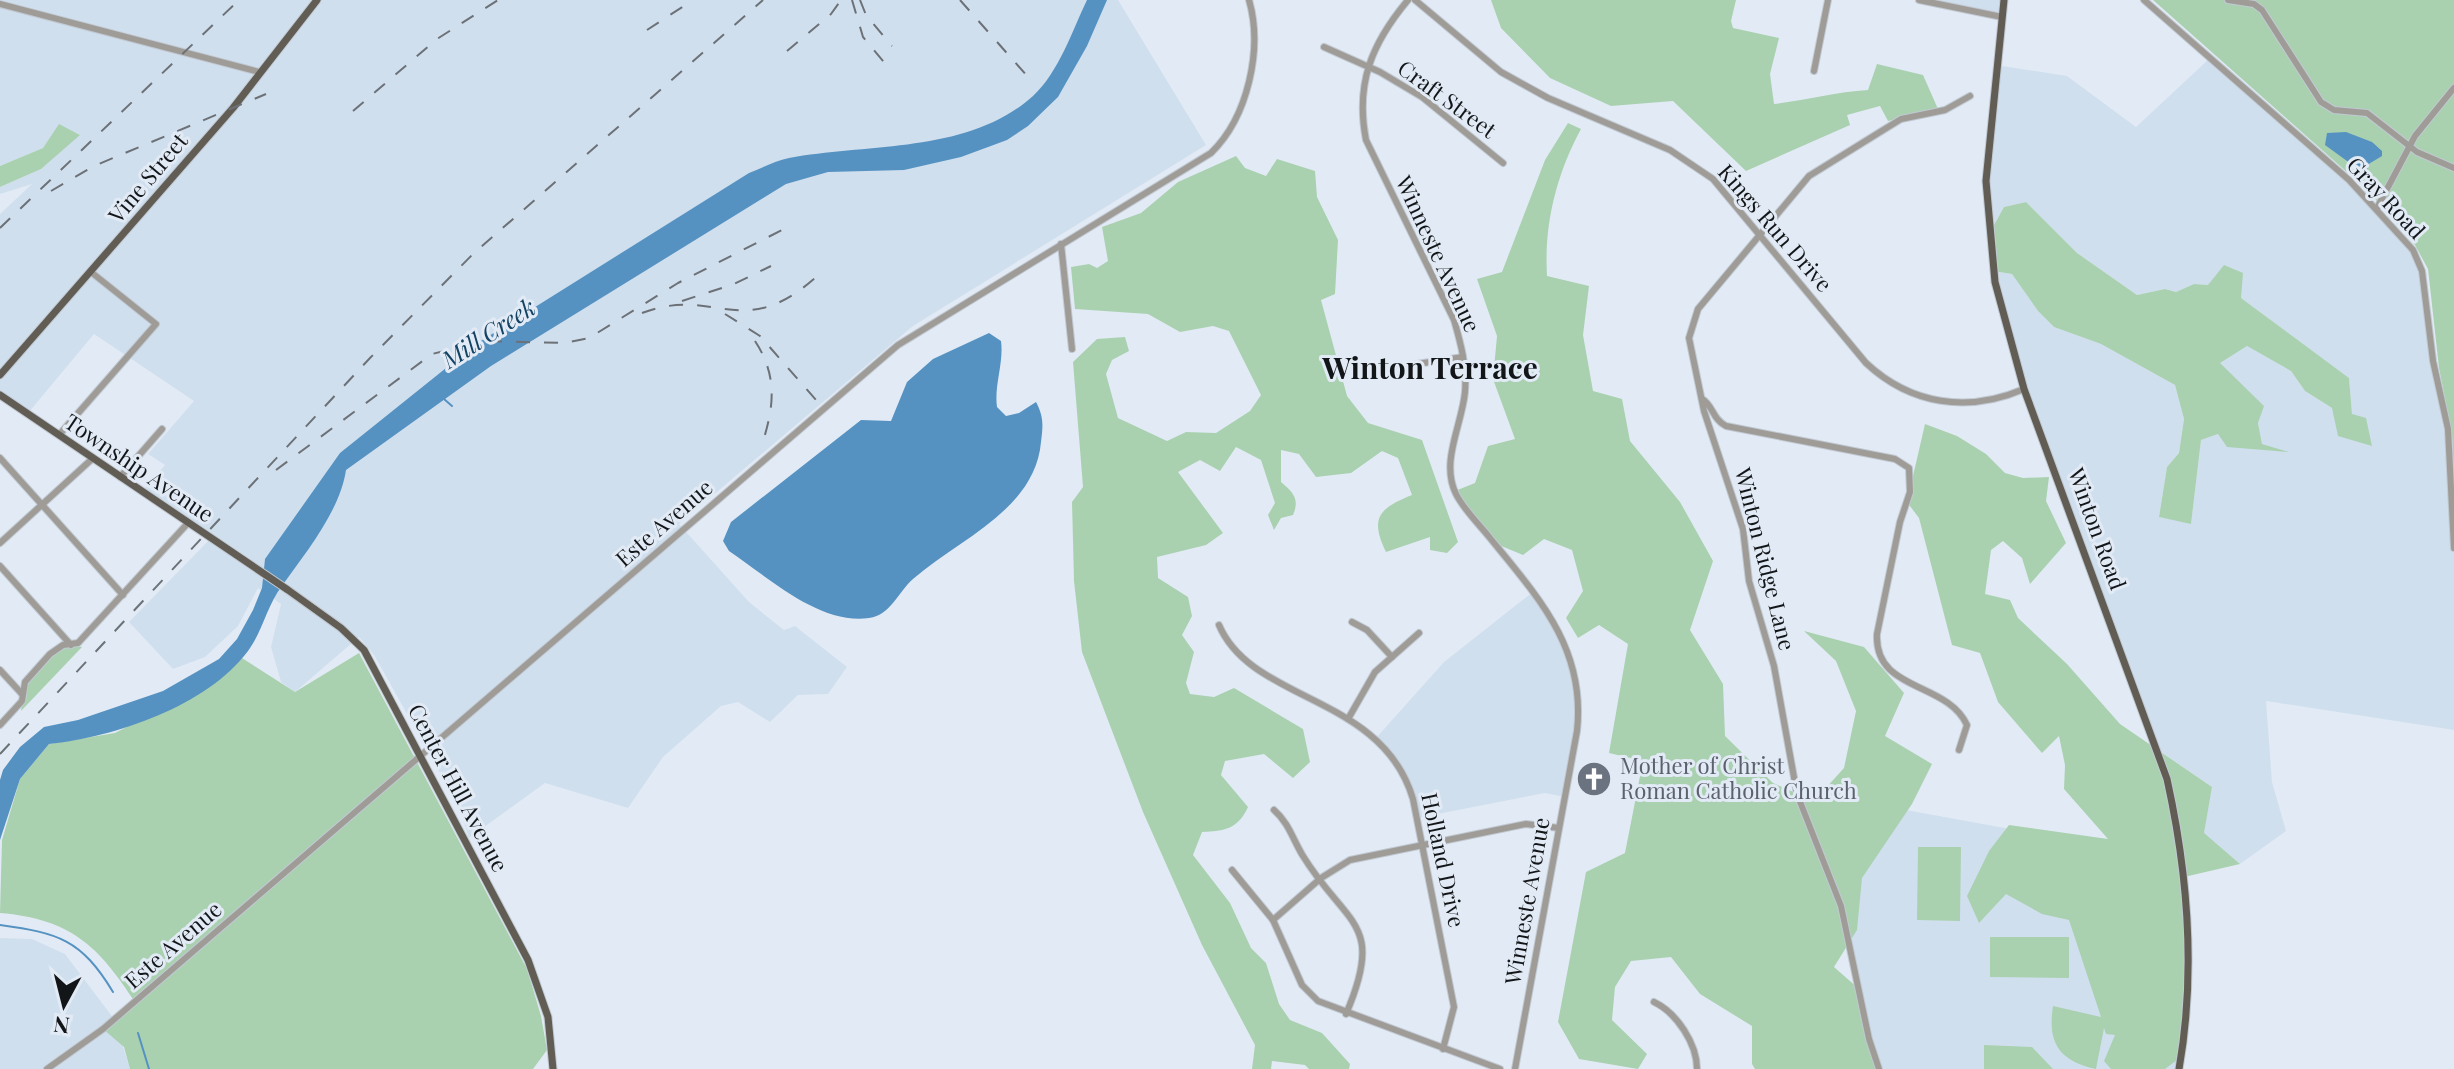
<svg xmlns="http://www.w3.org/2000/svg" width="2454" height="1069" font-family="'Playfair Display',serif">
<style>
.built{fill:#d0dfee}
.green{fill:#a9d1b0}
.water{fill:#5592c2}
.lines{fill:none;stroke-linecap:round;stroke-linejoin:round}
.stream{stroke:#5592c2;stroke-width:2}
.minor-casing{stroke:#c1c9d2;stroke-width:8}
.major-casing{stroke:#c1c9d2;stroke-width:9}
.minor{stroke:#9f9c98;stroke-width:6}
.major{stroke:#615c54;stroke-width:7}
.rail{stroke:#6c7177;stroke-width:2;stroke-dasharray:14 14;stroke-linecap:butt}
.labels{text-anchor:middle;stroke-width:6;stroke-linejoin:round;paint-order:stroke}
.street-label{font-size:22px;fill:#131619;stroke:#e2ebf5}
.worship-label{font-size:22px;fill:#5b616d;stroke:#e2ebf5;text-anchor:start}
.water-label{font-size:24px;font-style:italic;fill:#134263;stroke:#e2ebf5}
.district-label{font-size:30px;font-weight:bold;fill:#131619;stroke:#e2ebf5}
</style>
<rect width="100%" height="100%" fill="#e2ebf5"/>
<g class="built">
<polygon points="0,0 1118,0 1206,145 913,326 679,524 749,602 784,630 795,626 847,667 828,694 798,695 770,722 738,702 721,706 663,757 628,808 545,783 469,838 458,805 374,655 359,637 295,692 281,682 271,647 281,604 258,588 238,626 205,657 173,669 129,622 214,535 145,488 165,465 148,454 194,401 94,334 29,412 0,391 0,214 32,184 0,194 0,187 41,169 79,134 59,125 43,148 0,166"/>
<polygon points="1919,0 2004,0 2002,17"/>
<polygon points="2210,58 2380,211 2420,264 2433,361 2448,429 2454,548 2454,730 2266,701 2272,782 2286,831 2240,864 2203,833 2212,787 2160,751 2024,389 1993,271 2012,274 2038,311 2054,327 2101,344 2175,385 2184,419 2179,453 2167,467 2159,517 2191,523 2201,440 2218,434 2284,451 2262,444 2258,423 2263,406 2219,363 2247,346 2291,371 2305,391 2332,408 2352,415 2349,378 2241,298 2208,285 2194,284 2176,292 2165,289 2137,295 2077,253 2026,202 2004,207 1989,234 1986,207 1996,65 2067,76 2136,127"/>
<polygon points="1534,591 1560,629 1579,704 1565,797 1545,793 1417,818 1410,787 1376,738 1444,662"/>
<polygon points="1796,790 2182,860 2179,1069 1879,1069 1849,936"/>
<polygon points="0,938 32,939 65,954 114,1019 130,1069 0,1069"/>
</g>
<g class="green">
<path d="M1491,0h245l-5,21 2,7 46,10 -9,36 4,30c32,-4 62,-12 94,-14l9,-26 46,11 15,34 -50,12 -8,-15 -33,9 3,10 -104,46 -73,-70 -62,5 -61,-28 -49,-50z"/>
<polygon points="2153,0 2454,0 2454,474 2452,435 2439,368 2428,269 2415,245 2367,190"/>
<path d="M1568,123l13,6c-25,46 -37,96 -34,147l42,10 -6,49 10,56 29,8 8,42 50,61 33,59 -23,69 33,54 2,52 48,47 41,18 30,-33 12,-57 -20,-50 -32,-30 60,16 40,46 -19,43 47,28 -20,40 -50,74 -5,52 -23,37 25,22 20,80h-124l-3,-5v-38l-52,-32 -29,-37 -40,4 -16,26 -3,33 35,34 -9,15 -59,-10 -21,-37 28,-150 39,-19 18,-92 -34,-8 19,-109 -29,-19 -21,13 -12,-20 17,-27 -11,-41 -28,-11 -21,16 -29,-12 -39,-52 20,-8 13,-37 27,-7 -22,-60 4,-43 -20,-57 25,-7 43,-112z"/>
<polygon points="59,124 80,135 41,169 0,187 0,166 43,148"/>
<path d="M1236,156l9,12 21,8 11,-17 38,12 2,26 21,43 -3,54 -14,6 26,96 21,27 54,17 36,102 -11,11 -17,-3v-13l-44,15c-17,-35 -6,-44 26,-57l-14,-37 -16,-7 -31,22 -35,4 -17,-23 -18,-4v32c12,10 19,17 12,33l-12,3 -7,12 -6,-15 7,-12 -14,-43 -25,-13 -16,24 -20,-11 -22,12 45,61 -17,12 -49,12 1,21 30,19 4,19 -10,19 12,17 -8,31 4,11 24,3 20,-9 69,41 7,33 -17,16 -29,-24 -39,7 -4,14 27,32c-10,22 -23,24 -46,25l-9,23 37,48 21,45 15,15 13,41 11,16 32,13 28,31 -1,5h-40l-4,-4 -33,-4 -1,8h-19l3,-24 -53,-100 -59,-133 -61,-160 -8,-71 -2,-79 11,-15 -10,-125 24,-23 28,-2 4,14 -17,9 -6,14 12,44 49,23 19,-9 30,1 34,-22 11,-16 -32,-64 -16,-5 -33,6 -32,-18 -73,-5 -4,-42 18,-3 8,4 11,-7 -6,-34 39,-14 37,-31z"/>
<polygon points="2026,202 2077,253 2137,295 2165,289 2176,292 2194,284 2208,285 2224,265 2243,273 2241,298 2349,378 2352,414 2366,418 2372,446 2338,436 2332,408 2305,391 2291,371 2247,346 2220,363 2264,406 2258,423 2262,444 2289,452 2227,447 2218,434 2201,440 2191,524 2159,517 2167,467 2179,453 2184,419 2175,385 2101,344 2054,327 2038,311 2012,274 1993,271 1989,234 2004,207"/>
<path d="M1925,424l32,12 29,18 19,19 18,5 26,-1 -3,24 20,42 -36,41 -8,-26 -19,-17 -12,9 -6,44 25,6 8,18 49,46 53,60 92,63 -8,46 36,31 -56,13 4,61 -7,119 -16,12h-54l-7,-8 11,-26 -9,-1 -2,-6 -8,41c-36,-8 -49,-25 -43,-63l48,11 -32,-97 -27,-6 -36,-20 -27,29 -12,-27 22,-45 20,-26 99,14 -44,-50 1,-24 -6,-29 -17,17 -44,-51 -18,-49 -28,-8 -33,-127 -12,-16z"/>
<path d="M71,645l11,2 -61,64c5,-36 16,-51 50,-66z"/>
<path d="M359,653l168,316 14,47 6,34 -14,19h-403l-6,-22 -21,-18 32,-27c-37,-57 -65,-83 -135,-89l2,-73 18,-61 29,-35 66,-11 104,-54 23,-21 53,34z"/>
<polygon points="1918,847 1961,847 1960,921 1917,920"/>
<polygon points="1990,937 2069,937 2069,978 1990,977"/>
<polygon points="1984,1045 2032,1047 2053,1069 1984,1069"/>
</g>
<g class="water">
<path d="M1087,0h20l-20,46 -29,51 -30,29 -21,14 -46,17 -57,13 -76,2 -42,12 -295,182 -145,104c-6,41 -40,82 -64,116 -15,19 -19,45 -34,65 -41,55 -133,86 -199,93l-29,35 -20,61v-60l3,-10 17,-23 24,-20 34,-7 85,-29 56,-32 18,-20 16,-29 9,-22 3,-29 75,-106 136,-109 273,-171c13,-5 26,-12 40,-15 81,-15 179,-4 244,-62 26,-24 39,-65 54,-96z"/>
<polygon points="2346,132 2372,142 2382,151 2382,156 2367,165 2369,177 2325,145 2327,133"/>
<path d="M989,333l12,8c3,22 -7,44 -4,66l9,9 13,-3 17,-11c8,15 7,24 5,40 -6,68 -82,97 -128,137 -15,13 -22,36 -44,39 -50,7 -101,-41 -140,-67l-6,-10 8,-19 130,-102 30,1 16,-39 26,-23z"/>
</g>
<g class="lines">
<g class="stream">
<polyline points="444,399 452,406"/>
<path d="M0,925c58,8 81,14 113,67"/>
<polyline points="138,1033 149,1069"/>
</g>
<g class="minor-casing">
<g id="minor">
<path d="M1408,0c-36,43 -53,83 -42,140l88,180c7,24 13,47 11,72 -3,33 -25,70 -9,102 8,16 23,30 34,44 49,60 96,111 87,193l-62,338"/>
<path d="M1415,0l86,72 47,26 122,52 43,29 153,184c45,42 102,50 158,26"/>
<polyline points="1919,0 2002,17"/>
<polyline points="2144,0 2349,180 2413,250 2422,271 2433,361 2448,429 2454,548"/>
<polyline points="2228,0 2254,4 2262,10 2321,102 2334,110 2367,113 2417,152 2454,168"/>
<polyline points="0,4 259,72"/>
<polyline points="1324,47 1380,72 1422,97 1503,163"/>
<polyline points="1814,71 1828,0"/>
<polyline points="2377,208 2415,136 2454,88"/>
<polyline points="1061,244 1072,349"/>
<polyline points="1371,371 1463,357"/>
<path d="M1702,399c11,6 10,20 24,27l169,33 14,9 1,24 -10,30 -23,112c-3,58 70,47 90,91l-8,25"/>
<polyline points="59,435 156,324 91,272"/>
<polyline points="0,458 123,595"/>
<polyline points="120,477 162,429"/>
<polyline points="0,543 92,459"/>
<polyline points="0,566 71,645"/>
<polyline points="1352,622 1367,630 1392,657"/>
<path d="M1219,625c33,78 163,69 194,174l41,208 -11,42"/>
<polyline points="0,670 22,694"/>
<polyline points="1348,719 1375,672 1419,633"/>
<polyline points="0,725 22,701 25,682 50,654 63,645 78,643 188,523"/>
<path d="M1274,810c15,13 19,30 29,46 43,70 83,65 43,158"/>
<polyline points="1232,870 1273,920 1302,985 1318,1001 1500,1069"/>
<polyline points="1273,920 1321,878 1350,860 1526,824 1559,828"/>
<path d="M1654,1002c23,11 43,42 43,67"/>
<path d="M47,1069l56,-40 795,-684 313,-192c37,-36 52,-104 38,-153"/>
<polyline points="1879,1069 1869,1039 1841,906 1797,794 1774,666 1749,581 1743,529 1704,411 1689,338 1698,309 1809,176 1901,119 1945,110 1970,96"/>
</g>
</g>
<g class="major-casing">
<g id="major">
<path d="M2004,0l-18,181 9,101 29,107 143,390c21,95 29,193 12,290"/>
<polyline points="0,375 233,108 317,0"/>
<polyline points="0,395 288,590 341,628 364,650 528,960 548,1017 553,1069"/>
</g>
</g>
<use href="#minor" class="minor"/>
<use href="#major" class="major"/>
<g class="rail">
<polyline points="852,0 863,37 888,67"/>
<polyline points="860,0 866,15 892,46"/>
<polyline points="960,0 1028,77"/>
<polyline points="647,30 693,0"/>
<polyline points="787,51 831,14 841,0"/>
<polyline points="353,111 437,39 498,0"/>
<polyline points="51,191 94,166 266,94"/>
<polyline points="0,228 239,0"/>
<polyline points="682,301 734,284 771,266"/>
<path d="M642,313c73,-28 99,30 173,-35"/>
<polyline points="725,314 760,336 816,400"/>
<path d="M755,341c21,32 20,61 9,97"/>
<polyline points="276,470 432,354 485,341 565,343 589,338 678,283 782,230"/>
<polyline points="0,754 370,358 473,254 763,0"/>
</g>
</g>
<defs>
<g id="church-disc" transform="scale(1.8)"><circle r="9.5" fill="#6b7280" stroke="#e2ebf5"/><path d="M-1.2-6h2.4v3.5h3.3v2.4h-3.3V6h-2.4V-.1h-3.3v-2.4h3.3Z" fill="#fff"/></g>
</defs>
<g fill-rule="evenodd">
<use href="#church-disc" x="1594" y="779"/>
</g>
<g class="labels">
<g class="street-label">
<text transform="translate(1447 99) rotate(36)" y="8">Craft Street</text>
<text transform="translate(148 178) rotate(-50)" y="8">Vine Street</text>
<text transform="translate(2386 198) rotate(47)" y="8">Gray Road</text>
<text transform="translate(1775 228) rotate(49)" y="8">Kings Run Drive</text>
<text transform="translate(1438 254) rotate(65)" y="8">Winneste Avenue</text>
<text transform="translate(139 468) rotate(34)" y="8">Township Avenue</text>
<text transform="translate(664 523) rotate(-41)" y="8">Este Avenue</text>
<text transform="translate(2097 529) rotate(70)" y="8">Winton Road</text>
<text transform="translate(1765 559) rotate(76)" y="8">Winton Ridge Lane</text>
<text transform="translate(458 788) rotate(62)" y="8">Center Hill Avenue</text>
<text transform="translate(1443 860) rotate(78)" y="8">Holland Drive</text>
<text transform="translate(1527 901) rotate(-80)" y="8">Winneste Avenue</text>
<text transform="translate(173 945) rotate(-41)" y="8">Este Avenue</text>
</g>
<g class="worship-label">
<text x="1620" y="774">Mother of Christ<tspan x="1620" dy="25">Roman Catholic Church</tspan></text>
</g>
<g class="water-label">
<text transform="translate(489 334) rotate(-33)" y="8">Mill Creek</text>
</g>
<g class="district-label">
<text x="1430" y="379">Winton Terrace</text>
</g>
</g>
<g transform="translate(64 1005) rotate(187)" stroke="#e2ebf5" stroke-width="6" paint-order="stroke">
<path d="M0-6L14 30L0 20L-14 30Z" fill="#131619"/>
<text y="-12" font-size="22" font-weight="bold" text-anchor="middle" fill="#131619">N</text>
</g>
</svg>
